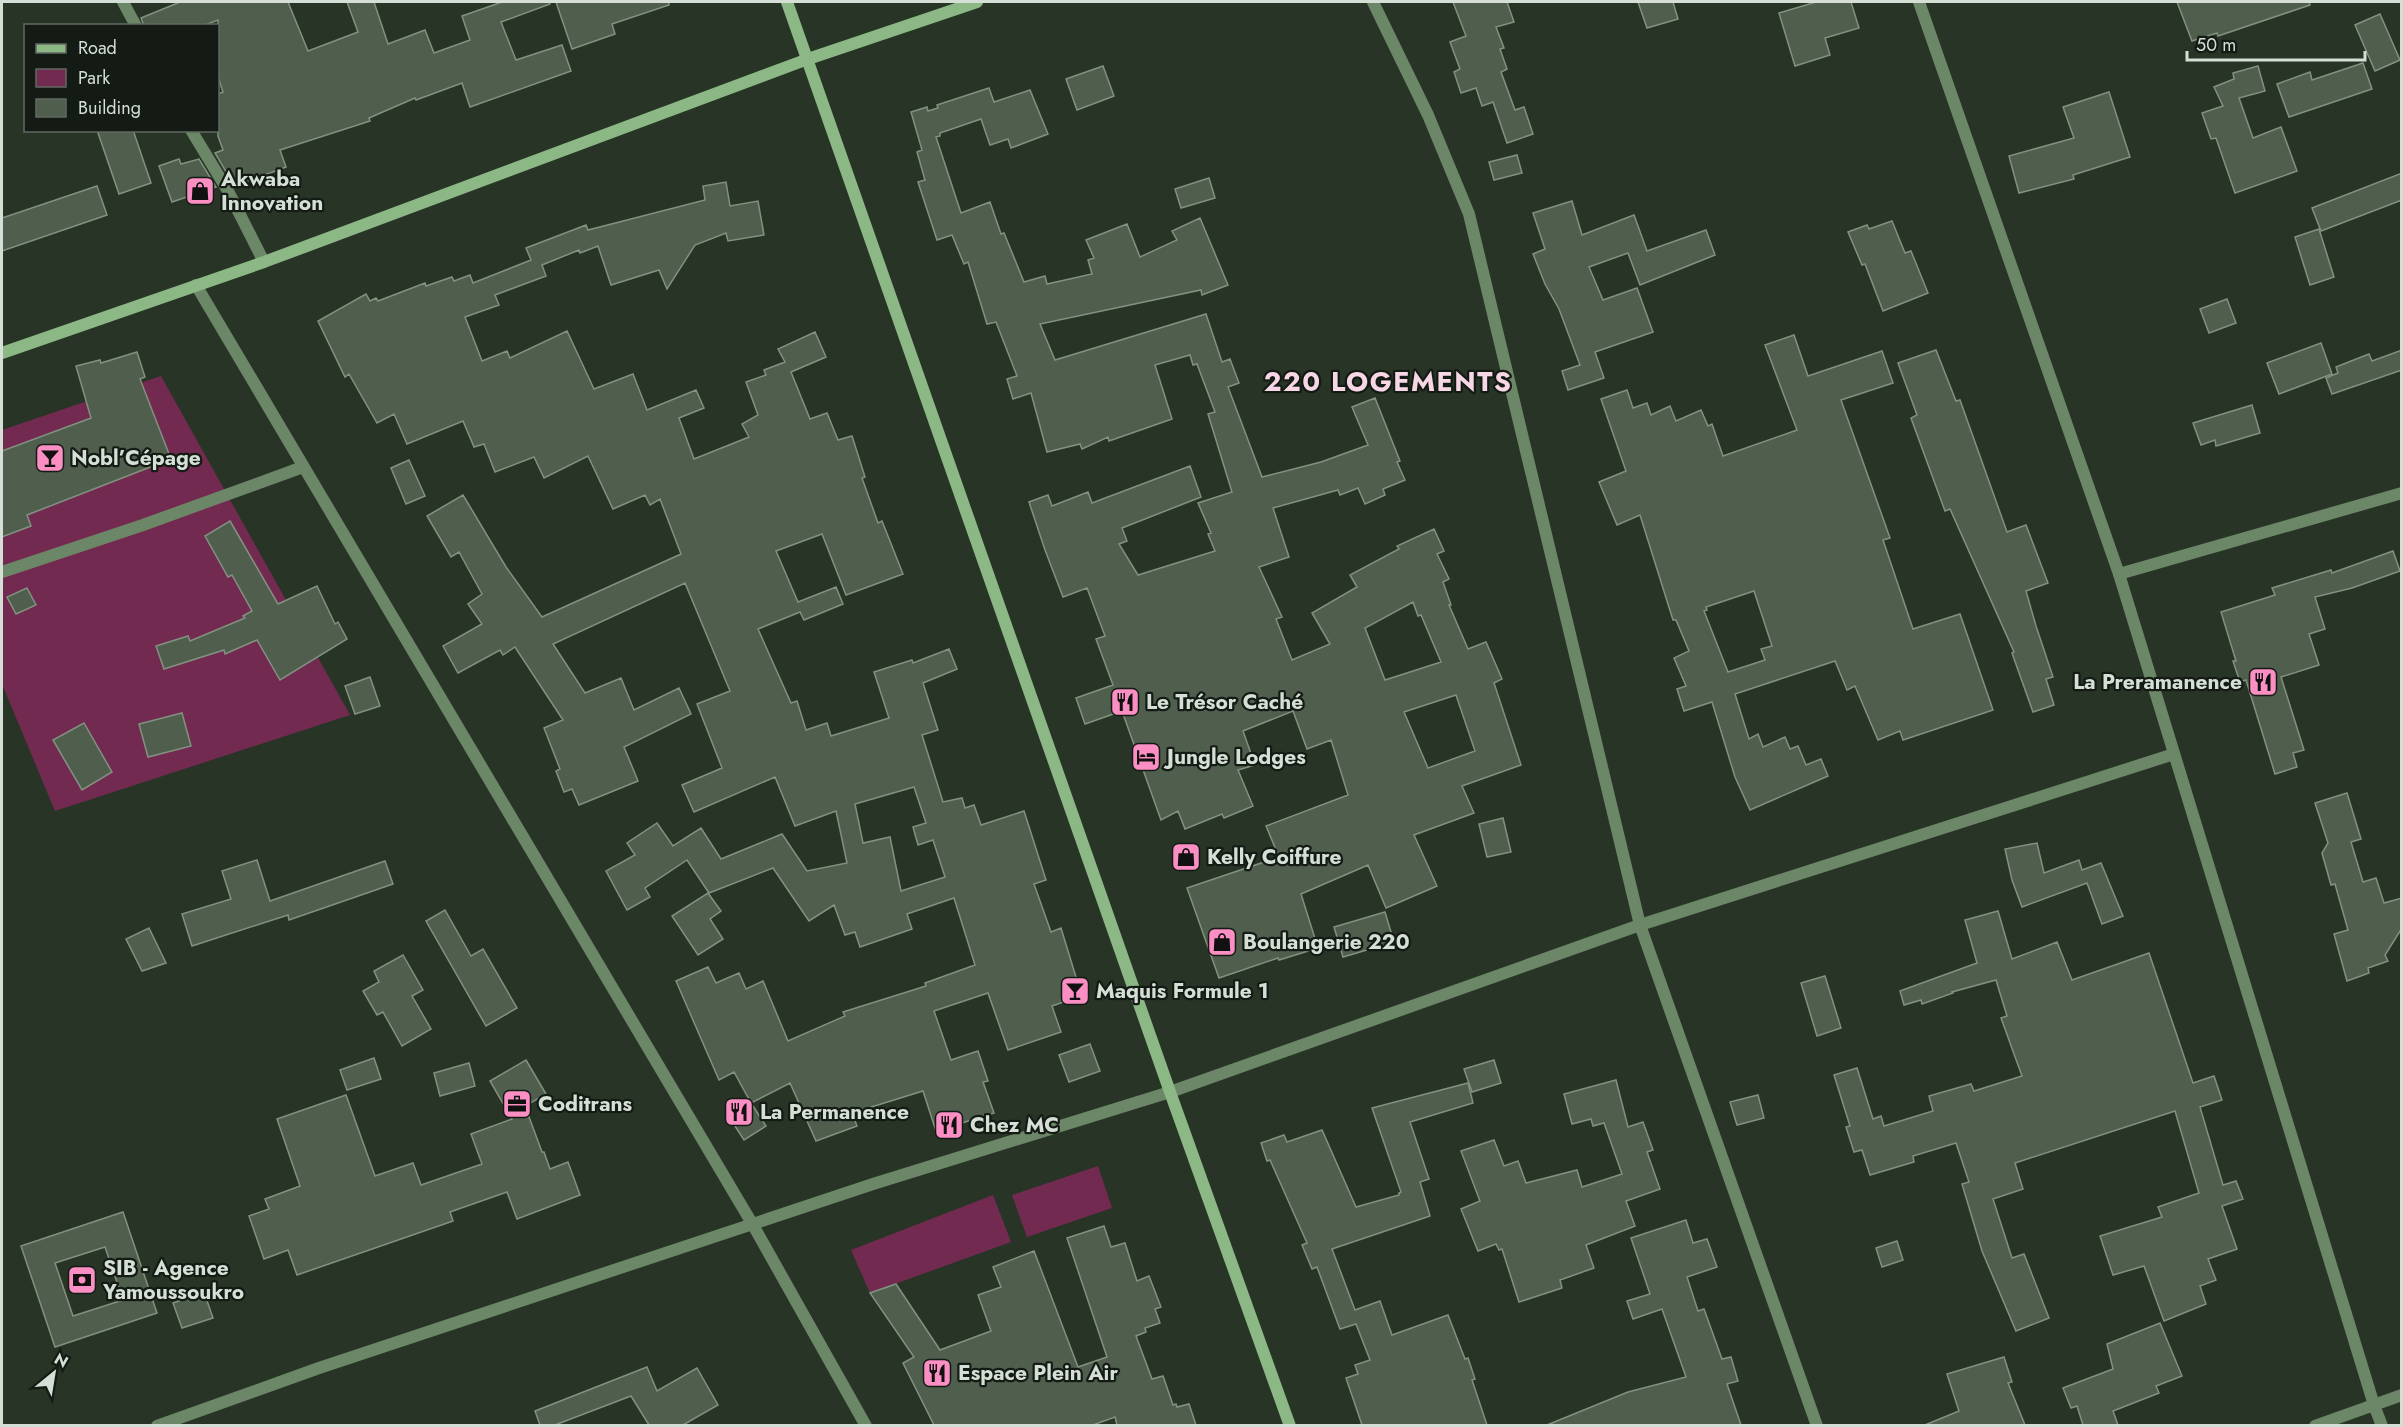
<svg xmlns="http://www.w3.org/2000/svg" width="2403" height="1427" font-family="Jost,sans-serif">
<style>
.green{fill:#732a51}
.building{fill:#4f5e4d;stroke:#829280;stroke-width:1.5;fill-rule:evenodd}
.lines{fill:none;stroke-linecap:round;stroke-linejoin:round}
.lane{stroke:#6b8767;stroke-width:12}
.street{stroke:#6b8767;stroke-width:12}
.secondary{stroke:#8bb885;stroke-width:12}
.labels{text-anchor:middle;stroke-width:4.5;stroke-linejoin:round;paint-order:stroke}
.poi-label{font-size:21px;font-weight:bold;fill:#d6dfd5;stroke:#141a14;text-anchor:start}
.district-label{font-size:27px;font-weight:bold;letter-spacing:1.5px;fill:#f7d7e5;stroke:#141a14}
</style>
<rect width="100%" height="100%" fill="#283526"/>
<g class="green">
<polygon points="161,376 350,715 55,811 2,684 2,430"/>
<polygon points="1098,1166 1112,1208 1027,1237 1012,1195"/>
<polygon points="993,1195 1011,1242 870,1293 851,1250"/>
</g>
<g class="building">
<polygon points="180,2 288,2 308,51 358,32 347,2 374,2 388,44 425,30 434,53 470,40 462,16 502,2 550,2 550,4 501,22 516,60 562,45 571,71 470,107 462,83 416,100 415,98 369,118 370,121 280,150 286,167 238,185 237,180 232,182 215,153 223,150 218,136 218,94 223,92 218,77 218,20 202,26 144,26 141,18"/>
<polygon points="556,2 669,2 669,5 612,24 615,34 572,49"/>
<polygon points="1453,2 1507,2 1514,22 1496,27 1504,48 1500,49 1507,69 1501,72 1515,110 1524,107 1533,134 1507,143 1493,102 1482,106 1476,88 1461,93 1454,72 1460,69 1450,42 1466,36"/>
<polygon points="1638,2 1673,2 1678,19 1647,28"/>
<polygon points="1816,2 1851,2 1859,28 1825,38 1830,55 1795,66 1779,13"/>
<polygon points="2177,2 2309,2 2310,5 2218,36 2217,33 2192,41"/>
<polygon points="2380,14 2400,60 2375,71 2355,25"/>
<polygon points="2363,63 2372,89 2289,117 2277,84 2310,72 2312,80"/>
<polygon points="1103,66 1114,96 1077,110 1066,79"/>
<polygon points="2258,66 2265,91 2239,98 2253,138 2281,127 2297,171 2235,193 2216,138 2211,139 2202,113 2223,106 2214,87 2234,79 2233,73"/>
<path d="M989,88l5,14 36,-12 18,44 -37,14 -3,-9 -18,6 -9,-26 -41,14v3l-4,1 25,76 29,-11 11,32 3,-1 20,49 21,-6 2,8 45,-10 -4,-14 6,-2 -8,-18 41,-16 13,33 37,-17 -5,-9 28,-13 28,67 -26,10 -1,-5 -161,34 15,36 151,-46 16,48 8,-3 9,24 -11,4 34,90 59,-15 47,-17 -16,-38 23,-9 25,63 -3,1 8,18 -22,9 2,6 -20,9 -7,-16 -18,7 -2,-5 -65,18 16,49 -30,10 23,50 -6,2 16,41 38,-16 -18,-31 45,-26 -7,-12 49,-26 -2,-3 37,-17 10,22 -7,3 12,25 -6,3 8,23h-2l19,44 18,-7 16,37 -8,4 27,82 -59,21 12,27 -60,22 23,51 -51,22 -18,-43 -67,29 17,54 -39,12 -1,-2 -59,20 -32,-90 92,-31 -13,-31 82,-31 -17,-55 -24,9 -14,-38 -50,20 12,34 -17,5 15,36 -29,12 -2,-4 -37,15 -7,-18 -17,9 -39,-109 -37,13 -9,-26 37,-13 -17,-46 9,-3 -18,-48 -24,9 -18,-47 -16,-48 19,-7 4,11 36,-14 4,11 98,-37 11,31 -79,31 5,13 -8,3 19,31 77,-24 -7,-17 3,-1 -13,-30 34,-11 -24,-78 7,-2 -18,-48 -4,1 -3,-10 -35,10 17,54 -63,22 -1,-4 -26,12 -2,-5 -33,8 -16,-59 -18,6 -6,-20 10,-3 -21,-54 -9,2 -19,-62 -4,2 -12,-29 -15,5 -19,-58 7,-2 -8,-28 5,-2 -11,-38 16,-5 1,4 10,-3 -1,-3zM1413,602l5,14 3,-1 20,47 -56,18 -20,-52zM1456,695l19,56 -47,17 -24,-56z"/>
<polygon points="2109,92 2130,157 2073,175 2074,179 2019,193 2009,156 2074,138 2063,107"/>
<polygon points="97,130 133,130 151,183 119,194"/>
<polygon points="1517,155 1522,173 1494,180 1489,162"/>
<polygon points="179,159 181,164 199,159 216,187 172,202 159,166"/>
<polygon points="2402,173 2402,200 2321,231 2312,208"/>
<polygon points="1209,178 1215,198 1181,208 1175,189"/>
<path d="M726,182l4,24 28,-5 6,34 -36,6 -2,-8 -31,12 -28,44 -8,-19 -48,15 -13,-39 -18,7 -1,-3 -37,15 4,11 -51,19 4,10 -34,12 17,44 25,-10 3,7 57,-27 27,58 39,-15 14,36 49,-20 8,18 -25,10 15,41 55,-22 -7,-13 16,-9 -12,-33 20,-7 -2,-5 21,-8 -7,-13 37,-17 11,25 -35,15 19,47 17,-6 11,27 14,-4 13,41 -3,1 16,45 4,-2 21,53 -57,21 -24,-61 -46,17 22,51 38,-15 7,17 -39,16 -4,-8 -42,17 33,74 6,-2 9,29 21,-7 4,13 58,-18 -15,-46 38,-12 1,3 36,-14 8,20 -34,14 15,47 -16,5 21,67 19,-4 3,10 9,-3 7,20 43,-14 22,69 -12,4 17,48 10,-4 15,49 -7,3 6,18 -23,8 9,26 -53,18 -20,-57 -54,18 17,49 27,-9 10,30 -5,1 11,31 -58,18 -13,-40 -71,22 5,13 -41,15 -26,-58 -39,20 -17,-31 -15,8 -43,-99 32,-14 8,16 23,-10 7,16 17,-8 25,60 57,-25 -2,-4 83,-26 -1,-3 50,-18 -21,-67 -47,16 5,15 -52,18 -5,-15 -10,3 -11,-30 -25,16 -36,-53 -64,25 -22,-33 -42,28 5,9 -23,13 -21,-39 29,-16 -8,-12 30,-20 16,23 28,-18 20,31 61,-25 25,37 40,-8 -11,-52 -41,15 -20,-49 -81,35 -12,-27 40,-17 -25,-64 33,-13 -45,-108 -132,61 32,49 36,-15 13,32 45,-22 12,26 -67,33 14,34 -59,24 -7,-16 -8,3 -8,-21 4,-2 -16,-41 19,-8 -48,-73 -12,8 -3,-5 -42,23 -15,-27 39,-22 -14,-20 14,-10 -23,-42 -8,5 -24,-41 36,-21 43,72 36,50 139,-63 -21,-55 -10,6 -5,-10 -32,14 -25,-53 -44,22 -10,-21 -39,15 -11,-28 -10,3 -11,-26 -56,23 -13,-30 -17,9 -28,-49 -4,3 -27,-56 48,-27 4,7 6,-3 2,3 47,-18 1,3 26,-9 2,4 16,-6 3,8 58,-23 -5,-12 60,-23 2,5 117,-30 -2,-14zM914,787l12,36 -13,4 5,18 15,-5 12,37 -44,14 -11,-54 -27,6 -8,-39z"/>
<polygon points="97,186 107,215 2,251 2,218"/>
<polygon points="1572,201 1582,235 1634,215 1647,251 1706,230 1715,255 1640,285 1628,253 1589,267 1603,300 1637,288 1653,332 1595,352 1604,378 1568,390 1562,371 1580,365 1559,309 1545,284 1533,254 1545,249 1533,213"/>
<polygon points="1892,221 1905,253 1911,251 1928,293 1883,311 1865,264 1862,265 1848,232 1867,225 1869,229"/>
<polygon points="2319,229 2334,277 2310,285 2295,237"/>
<polygon points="2227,299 2236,323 2209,333 2200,309"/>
<path d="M1794,335l14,41 74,-25 11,32 -52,17 49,138 -7,2 30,89 47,-15 33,96 -90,30 -3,-9 -22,9 -23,-54 -8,4 -12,-29 -100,33 14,45 9,-5 5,13 22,-10 5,12 8,-3 8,19 15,-6 7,17 -78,34 -15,-33 -23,-75 -28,9 -7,-22 9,-3 -12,-28 15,-7 -13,-31h-3l-33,-105 -23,10 -18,-43 27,-11 -25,-72 26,-9 6,18 14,-5 4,12 19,-9 6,15 25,-11 7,16 4,-2 11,32 74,-26 -32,-85zM1754,591l18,55 -11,3 4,11 -37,12 -24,-61 3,-1 -1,-3z"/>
<polygon points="2321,343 2332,374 2279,394 2267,363"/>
<polygon points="1936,350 1956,401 1960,400 2007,532 2026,525 2048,583 2026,591 2036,626 2053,677 2046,679 2054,705 2033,712 2012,653 2014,652 1950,509 1945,511 1911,418 1917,415 1898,363"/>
<polygon points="2402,350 2402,370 2332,394 2326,378 2338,373 2336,367 2369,354 2372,361"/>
<polygon points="137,352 145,377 140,379 171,459 27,515 31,526 2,537 2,451 91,418 76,366 100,360 101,363"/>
<polygon points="2252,405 2260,433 2216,446 2215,440 2201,445 2193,423"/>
<polygon points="409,460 425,496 406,504 391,468"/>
<polygon points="230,521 278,604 317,586 335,624 338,622 347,639 280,680 257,640 225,654 224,650 164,669 156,646 188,636 190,641 245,618 243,616 252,611 232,575 228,577 205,536"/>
<polygon points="2393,551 2400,571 2352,588 2315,597 2325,629 2309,634 2319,665 2281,677 2304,750 2293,753 2297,767 2275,774 2246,680 2240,682 2233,661 2236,661 2221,612 2275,595 2272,588 2331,570 2332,573"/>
<polygon points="27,588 36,605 16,614 7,597"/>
<polygon points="370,677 380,706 355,714 345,686"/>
<polygon points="182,713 191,746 148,757 139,724"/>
<polygon points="84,723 112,772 82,790 53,740"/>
<polygon points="2347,793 2361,839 2351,842 2363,882 2376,878 2384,903 2402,898 2402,928 2385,955 2388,961 2368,968 2369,973 2347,981 2334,934 2348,930 2335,884 2331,885 2322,853 2328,843 2315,803"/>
<polygon points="1503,818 1511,852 1487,857 1479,824"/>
<polygon points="2037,843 2044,873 2079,860 2082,870 2101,863 2123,916 2102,924 2087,883 2022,907 2012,880 2005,849"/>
<polygon points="257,860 270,901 385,861 393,884 289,920 288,915 192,946 182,914 231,899 222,871"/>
<polygon points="708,893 721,911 710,919 723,939 698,955 672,916"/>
<polygon points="445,910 471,956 483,949 517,1008 486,1026 426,921"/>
<polygon points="1998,911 2012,959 2057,942 2072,980 2149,953 2193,1083 2214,1076 2222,1100 2200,1107 2223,1185 2236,1181 2243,1199 2222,1206 2237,1249 2208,1259 2216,1280 2200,1286 2206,1304 2164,1321 2144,1266 2113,1275 2100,1236 2162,1217 2158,1207 2199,1193 2175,1111 2015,1163 2023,1189 1993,1199 2012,1258 2024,1254 2049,1318 2016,1331 1982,1251 1962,1184 1969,1182 1956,1143 1913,1156 1914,1162 1870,1175 1862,1150 1854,1152 1846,1127 1850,1126 1834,1075 1857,1068 1873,1119 1881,1116 1884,1126 1933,1111 1929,1096 1971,1084 1974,1091 2022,1076 2001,1018 2007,1016 1996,980 1952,992 1953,993 1922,1004 1921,1000 1904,1005 1900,991 1977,963 1965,920"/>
<polygon points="1385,912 1394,942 1343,957 1334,927"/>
<polygon points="149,928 166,963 142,971 126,939"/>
<polygon points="403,955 423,990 412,996 431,1029 402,1046 383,1012 377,1015 363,991 379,982 374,971"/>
<polygon points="1825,976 1841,1028 1817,1036 1801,983"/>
<polygon points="1090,1044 1100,1071 1069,1082 1059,1055"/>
<polygon points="374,1058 381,1079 347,1090 340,1070"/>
<polygon points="526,1060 546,1094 525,1106 542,1152 544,1152 550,1169 568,1162 580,1195 517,1219 507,1192 450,1212 453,1221 297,1275 288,1250 264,1259 249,1216 269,1209 265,1199 300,1186 277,1119 346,1095 375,1176 413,1163 421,1185 482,1164 471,1134 512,1119 490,1081"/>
<polygon points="1494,1060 1501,1083 1472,1092 1464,1069"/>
<polygon points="469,1063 475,1086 440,1096 434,1073"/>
<polygon points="1616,1080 1628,1127 1643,1122 1653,1150 1647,1152 1660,1189 1626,1201 1635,1226 1586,1245 1594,1268 1560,1280 1562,1288 1519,1302 1502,1249 1499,1250 1496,1244 1478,1251 1461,1209 1480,1201 1461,1151 1494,1140 1504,1166 1518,1161 1526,1183 1577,1170 1582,1187 1622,1174 1604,1123 1593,1126 1591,1119 1572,1124 1564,1094"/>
<polygon points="1468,1083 1473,1103 1410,1122 1429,1179 1420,1182 1430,1216 1332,1249 1355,1310 1380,1301 1392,1335 1448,1315 1465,1359 1468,1358 1475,1379 1472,1380 1487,1425 1362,1425 1346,1378 1358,1374 1355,1365 1370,1360 1356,1324 1340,1329 1317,1267 1312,1269 1302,1245 1307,1243 1270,1160 1267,1161 1261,1143 1284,1135 1287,1142 1322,1130 1356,1207 1399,1195 1399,1193 1401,1192 1372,1108"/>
<polygon points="1758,1095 1764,1118 1737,1125 1730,1102"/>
<polygon points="753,1106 766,1126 744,1140 731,1120"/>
<path d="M123,1212l34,101 -102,34 -34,-101zM105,1247l18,53 -50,16 -18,-53z"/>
<polygon points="1686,1220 1693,1243 1707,1239 1717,1267 1687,1277 1698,1311 1704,1309 1722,1359 1731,1357 1738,1381 1727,1384 1741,1425 1547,1425 1628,1392 1686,1377 1662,1309 1633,1319 1627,1301 1650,1294 1631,1238"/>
<polygon points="1104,1226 1111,1247 1125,1243 1137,1281 1149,1276 1161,1307 1155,1309 1160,1323 1145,1328 1146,1332 1136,1336 1152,1379 1163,1376 1173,1405 1176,1404 1177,1407 1189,1404 1196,1425 1117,1425 1115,1417 1093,1425 934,1425 903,1363 914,1357 870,1293 896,1284 940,1350 991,1331 978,1295 1001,1287 993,1267 1034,1251 1078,1367 1107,1357 1067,1238"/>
<polygon points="1897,1241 1903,1260 1882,1267 1876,1248"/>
<polygon points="204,1292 213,1318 182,1328 173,1303"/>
<polygon points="2160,1323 2182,1376 2156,1386 2159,1393 2113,1411 2118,1425 2083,1425 2077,1406 2071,1408 2063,1388 2113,1369 2107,1344"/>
<polygon points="2004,1357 2012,1382 2008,1383 2025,1425 1925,1425 1959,1411 1947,1374"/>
<polygon points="647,1367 657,1391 697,1368 718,1405 683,1425 649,1425 631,1396 555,1425 540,1425 535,1411"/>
</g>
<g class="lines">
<g class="lane">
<polyline points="123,2 136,26"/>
<polyline points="191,130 228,191 264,262"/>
<polyline points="2,572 143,525 303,467"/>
</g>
<g class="street">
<polyline points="1373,2 1428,115 1469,214 1640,925 1817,1426"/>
<polyline points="1919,2 2119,574 2374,1405 2382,1426"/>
<polyline points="196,285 753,1225 866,1426"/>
<polyline points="2119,574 2402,493"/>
<polyline points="157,1426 319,1368 873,1184 1170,1092 1640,925 2174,754"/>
<polyline points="2315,1426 2402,1395"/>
</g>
<g class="secondary">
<polyline points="787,2 1170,1092 1290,1426"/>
<polyline points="2,353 264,262 808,59 977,2"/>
</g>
</g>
<defs>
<g id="shop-square" transform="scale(1.5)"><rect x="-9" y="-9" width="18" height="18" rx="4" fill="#fb8fc4" stroke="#141a14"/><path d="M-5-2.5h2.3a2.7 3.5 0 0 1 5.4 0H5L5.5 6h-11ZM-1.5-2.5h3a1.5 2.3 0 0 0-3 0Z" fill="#111"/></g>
<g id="bar-square" transform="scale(1.5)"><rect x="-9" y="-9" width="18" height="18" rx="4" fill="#fb8fc4" stroke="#141a14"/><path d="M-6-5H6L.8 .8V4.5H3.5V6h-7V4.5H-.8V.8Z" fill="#111"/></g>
<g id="restaurant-square" transform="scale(1.5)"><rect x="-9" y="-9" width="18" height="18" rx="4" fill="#fb8fc4" stroke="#141a14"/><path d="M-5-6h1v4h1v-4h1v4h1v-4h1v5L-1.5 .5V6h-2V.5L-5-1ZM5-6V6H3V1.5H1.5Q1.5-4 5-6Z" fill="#111"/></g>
<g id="hotel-square" transform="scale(1.5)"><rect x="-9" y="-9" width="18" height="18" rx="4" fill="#fb8fc4" stroke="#141a14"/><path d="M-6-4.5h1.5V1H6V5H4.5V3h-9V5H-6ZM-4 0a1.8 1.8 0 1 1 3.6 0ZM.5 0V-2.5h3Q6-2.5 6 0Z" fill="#111"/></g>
<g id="office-square" transform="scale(1.5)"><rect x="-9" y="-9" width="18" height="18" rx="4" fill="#fb8fc4" stroke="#141a14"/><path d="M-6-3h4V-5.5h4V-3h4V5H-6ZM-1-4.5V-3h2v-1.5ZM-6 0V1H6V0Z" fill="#111"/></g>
<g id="bank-square" transform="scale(1.5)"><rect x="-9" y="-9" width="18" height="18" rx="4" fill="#fb8fc4" stroke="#141a14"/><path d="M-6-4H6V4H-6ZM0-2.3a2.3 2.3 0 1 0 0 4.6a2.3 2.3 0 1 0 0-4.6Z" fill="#111"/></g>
</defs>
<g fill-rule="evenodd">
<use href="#shop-square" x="200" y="191"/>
<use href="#bar-square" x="50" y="458"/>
<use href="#restaurant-square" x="2263" y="682"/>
<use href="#restaurant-square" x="1125" y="702"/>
<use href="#hotel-square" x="1146" y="757"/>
<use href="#shop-square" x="1186" y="857"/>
<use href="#shop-square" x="1222" y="942"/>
<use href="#bar-square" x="1075" y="991"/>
<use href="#office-square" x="517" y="1104"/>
<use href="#restaurant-square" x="739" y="1112"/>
<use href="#restaurant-square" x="949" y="1125"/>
<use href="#bank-square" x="82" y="1280"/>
<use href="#restaurant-square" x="937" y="1373"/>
</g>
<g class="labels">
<g class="poi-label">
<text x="221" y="186">Akwaba<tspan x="221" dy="24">Innovation</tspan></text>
<text x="71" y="465">Nobl’Cépage</text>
<text x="2242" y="689" text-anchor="end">La Preramanence</text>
<text x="1146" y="709">Le Trésor Caché</text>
<text x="1167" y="764">Jungle Lodges</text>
<text x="1207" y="864">Kelly Coiffure</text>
<text x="1243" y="949">Boulangerie 220</text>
<text x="1096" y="998">Maquis Formule 1</text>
<text x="538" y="1111">Coditrans</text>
<text x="760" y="1119">La Permanence</text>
<text x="970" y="1132">Chez MC</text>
<text x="103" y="1275">SIB - Agence<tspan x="103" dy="24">Yamoussoukro</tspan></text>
<text x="958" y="1380">Espace Plein Air</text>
</g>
<g class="district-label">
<text x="1388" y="391">220 LOGEMENTS</text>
</g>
</g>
<rect width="2403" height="1427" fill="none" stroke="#d6dfd5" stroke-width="6"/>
<rect x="24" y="24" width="195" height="108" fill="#141a14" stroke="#626961" stroke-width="1.5"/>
<rect x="36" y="44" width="30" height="9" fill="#8bb885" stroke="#626961" stroke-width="1.5"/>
<text x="78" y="54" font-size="18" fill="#d6dfd5">Road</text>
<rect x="36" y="69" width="30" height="18" fill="#732a51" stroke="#626961" stroke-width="1.5"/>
<text x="78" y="84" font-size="18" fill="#d6dfd5">Park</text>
<rect x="36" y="99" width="30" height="18" fill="#4f5e4d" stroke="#626961" stroke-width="1.5"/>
<text x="78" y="114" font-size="18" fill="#d6dfd5">Building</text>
<g transform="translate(54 1373) rotate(30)" stroke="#141a14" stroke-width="4.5" paint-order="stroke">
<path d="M0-4.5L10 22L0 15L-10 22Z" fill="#d6dfd5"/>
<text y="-9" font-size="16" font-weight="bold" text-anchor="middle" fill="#d6dfd5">N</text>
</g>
<path d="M2187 51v9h178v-9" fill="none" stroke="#d6dfd5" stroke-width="3"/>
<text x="2196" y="51" font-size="18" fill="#d6dfd5" stroke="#141a14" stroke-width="4.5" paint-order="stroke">50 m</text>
</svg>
